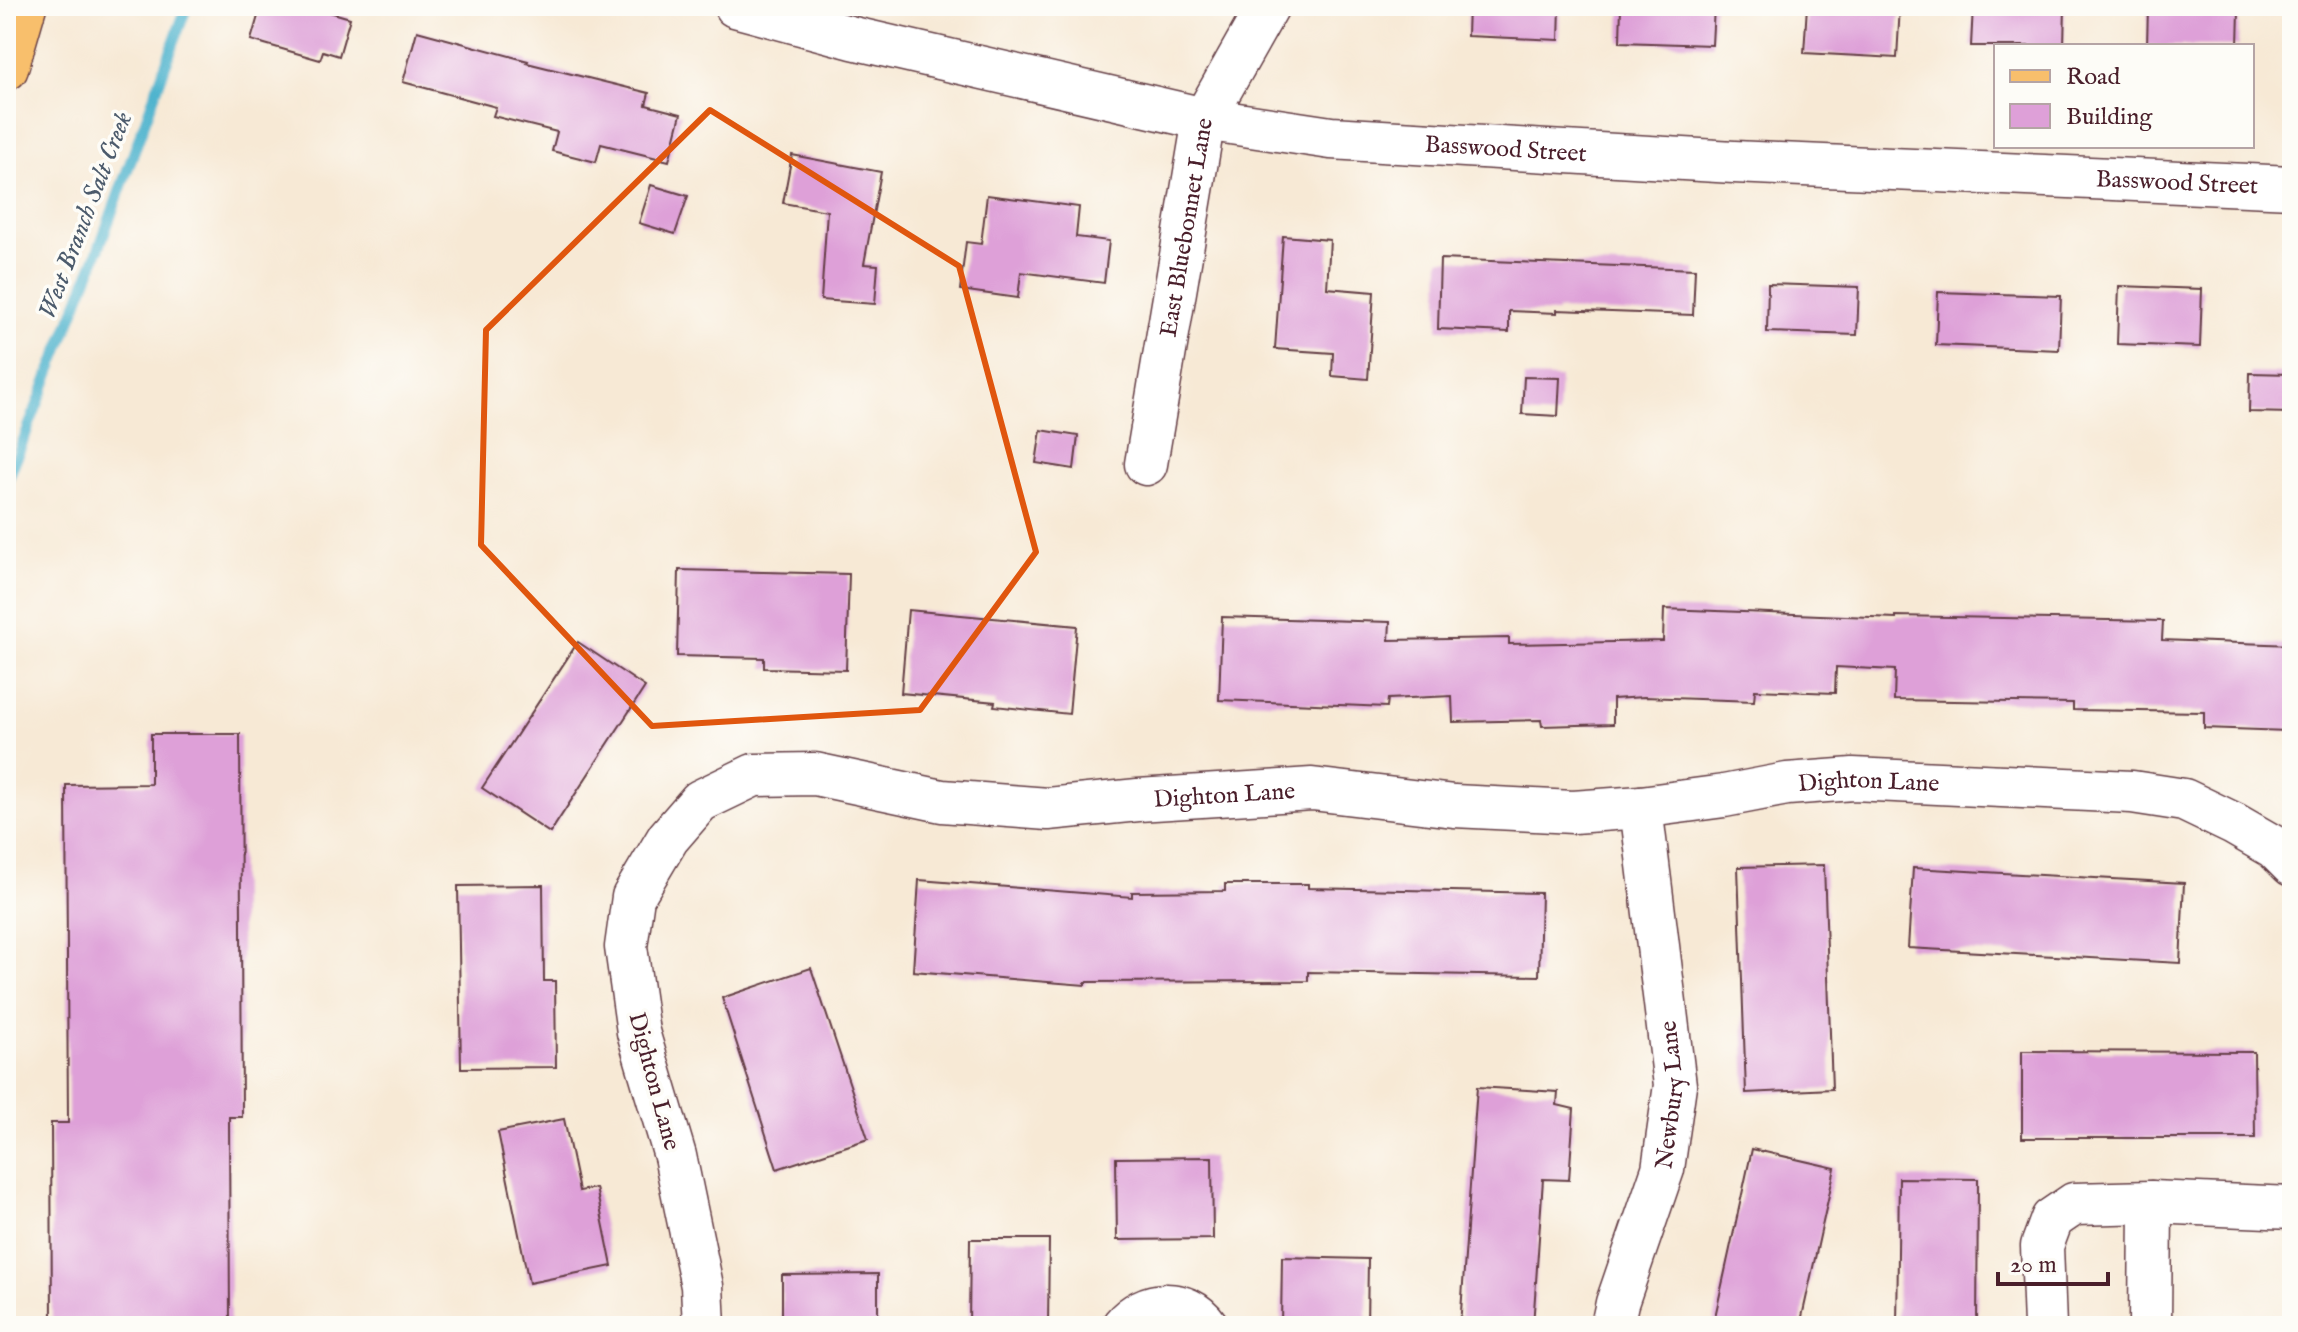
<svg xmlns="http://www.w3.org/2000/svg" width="2298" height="1332" font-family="'IM FELL English',serif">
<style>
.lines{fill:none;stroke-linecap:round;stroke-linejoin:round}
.stream{stroke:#4fb4ce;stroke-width:11}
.building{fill:#dea0d8}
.street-casing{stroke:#643d44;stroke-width:45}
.primary-casing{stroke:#643d44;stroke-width:47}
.street{stroke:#fff;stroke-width:42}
.primary{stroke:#f8bf6c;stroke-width:44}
.marked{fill:none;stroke:#e0560e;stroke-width:6;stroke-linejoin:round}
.labels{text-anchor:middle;stroke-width:7;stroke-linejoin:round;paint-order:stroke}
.street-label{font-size:24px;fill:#4a1f2b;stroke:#fdfcf7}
.water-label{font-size:26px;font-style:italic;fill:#4c5b6c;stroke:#fdfcf7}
</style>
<rect width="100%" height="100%" fill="#fdfcf7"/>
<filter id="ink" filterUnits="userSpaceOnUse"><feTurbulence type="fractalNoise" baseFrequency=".0125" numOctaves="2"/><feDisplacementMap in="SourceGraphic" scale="16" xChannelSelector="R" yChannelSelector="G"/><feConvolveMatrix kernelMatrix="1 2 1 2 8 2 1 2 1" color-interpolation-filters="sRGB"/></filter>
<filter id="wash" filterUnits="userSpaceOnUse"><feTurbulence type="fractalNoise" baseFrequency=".006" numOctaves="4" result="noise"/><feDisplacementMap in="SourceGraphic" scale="32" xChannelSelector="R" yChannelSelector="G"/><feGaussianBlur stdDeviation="1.8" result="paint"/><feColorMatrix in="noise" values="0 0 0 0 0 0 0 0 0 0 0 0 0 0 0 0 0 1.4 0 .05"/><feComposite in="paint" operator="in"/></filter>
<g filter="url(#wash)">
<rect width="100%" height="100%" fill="#f7e9d5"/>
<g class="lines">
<polyline class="stream" points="6,484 95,259 187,6"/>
</g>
<g id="blocks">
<g class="building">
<polygon points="261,6 309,6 350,18 339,56 323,51 320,60 251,40"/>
<polygon points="1468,6 1560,6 1559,40 1467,36"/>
<polygon points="1621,6 1714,6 1712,45 1620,42"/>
<polygon points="1807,6 1900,6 1897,58 1804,53"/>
<polygon points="1973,6 2065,6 2064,46 1971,46"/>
<polygon points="2148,7 2239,10 2238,46 2147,46"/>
<polygon points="417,31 528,61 527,63 649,93 646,105 681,114 669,161 601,144 596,162 552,151 557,132 493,116 496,107 403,82"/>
<polygon points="792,155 881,172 864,264 878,265 875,304 821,300 827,211 783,203"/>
<polygon points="651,185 688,196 675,234 639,223"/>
<polygon points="987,195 1079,207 1076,237 1109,241 1104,283 1021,272 1018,298 960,290 966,242 981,244"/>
<polygon points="1283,236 1330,240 1327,288 1374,292 1368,379 1332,376 1333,353 1275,349"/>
<polygon points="1440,259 1695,269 1693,315 1557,310 1557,313 1509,311 1509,332 1438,329"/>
<polygon points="1768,284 1859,287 1857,335 1767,332"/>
<polygon points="2119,286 2202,289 2200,347 2117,344"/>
<polygon points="1938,292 2061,296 2059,350 1936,345"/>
<polygon points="2250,373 2292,374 2291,413 2249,412"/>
<polygon points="1524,377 1560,378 1558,416 1522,414"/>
<polygon points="1041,430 1078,436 1074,469 1036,463"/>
<polygon points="679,570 849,574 846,670 764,668 764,658 677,656"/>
<polygon points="1664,609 1896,618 1896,616 2163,621 2162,640 2292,645 2292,727 2288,727 2288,731 2204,728 2204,712 2073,710 2073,703 1894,700 1895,670 1836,667 1835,693 1755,690 1754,701 1644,697 1613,699 1613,724 1542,726 1541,720 1453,722 1452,696 1388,699 1387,707 1219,700 1222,617 1390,622 1389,640 1509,638 1509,644 1663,641"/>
<polygon points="908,610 1077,626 1069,714 994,706 995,702 901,693"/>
<polygon points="578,642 645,687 550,833 482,788"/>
<polygon points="151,734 240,734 242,1117 229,1117 230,1326 52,1326 51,1123 68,1123 66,785 151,784"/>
<polygon points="1824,865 1832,1089 1746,1093 1738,867"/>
<polygon points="1913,868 2184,883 2180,963 1908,948"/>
<polygon points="919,880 1132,897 1132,892 1225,891 1225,884 1308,884 1308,888 1541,893 1539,976 1308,972 1308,981 1085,982 1085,985 913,971"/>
<polygon points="543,885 544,981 555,981 556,1067 461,1068 458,886"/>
<polygon points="811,968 868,1139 777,1169 722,998"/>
<polygon points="2022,1051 2254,1052 2255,1138 2022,1138"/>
<polygon points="1477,1087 1558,1092 1557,1105 1574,1109 1569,1180 1543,1179 1533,1326 1460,1326"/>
<polygon points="564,1119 579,1191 596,1188 612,1266 529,1283 498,1132"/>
<polygon points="1752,1149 1835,1168 1800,1326 1713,1326"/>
<polygon points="1212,1157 1213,1239 1117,1240 1116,1158"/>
<polygon points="1899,1178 1978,1179 1977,1326 1897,1326"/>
<polygon points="970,1239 1049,1239 1048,1326 969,1326"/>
<polygon points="1282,1257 1368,1259 1367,1326 1281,1326"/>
<polygon points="878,1274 878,1326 782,1326 782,1275"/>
</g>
</g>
</g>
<g filter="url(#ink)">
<use href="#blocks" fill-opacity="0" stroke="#643d44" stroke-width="2"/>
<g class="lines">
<g class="street-casing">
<g id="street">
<path id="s1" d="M735,6l118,32 351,81 127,19 403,24 558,25"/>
<path id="s2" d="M1146,464l58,-345 64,-113"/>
<path id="s3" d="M704,1326l-2,-40 -27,-130 -37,-124 -12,-85 7,-50 35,-59 32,-37 54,-26 61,-1 127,27 106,8 90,-9 174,-11 142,17 119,6 68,-5 83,-11 63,-12 66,-5 279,13 52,8 50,24 40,23 18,18"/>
<path d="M1123,1326c21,-26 63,-30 84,0"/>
<path id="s4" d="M1612,1326l5,-23 46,-134 12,-84 -34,-278"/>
<polyline points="2045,1326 2042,1246 2052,1219 2074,1204 2151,1202 2292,1208"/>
<polyline points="2150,1326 2151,1202"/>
</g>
</g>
<g class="primary-casing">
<polyline id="primary" points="6,68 24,6"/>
</g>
<use href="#street" class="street"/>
<use href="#primary" class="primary"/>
</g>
</g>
<path class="marked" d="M710,110l249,156 77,286 -116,158 -268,16 -171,-181 5,-215z"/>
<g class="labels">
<g class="street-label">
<text dy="8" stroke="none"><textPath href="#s1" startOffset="786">Basswood Street</textPath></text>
<text dy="8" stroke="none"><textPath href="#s1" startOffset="1458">Basswood Street</textPath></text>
<text dy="8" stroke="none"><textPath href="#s2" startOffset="240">East Bluebonnet Lane</textPath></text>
<text dy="8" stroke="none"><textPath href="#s3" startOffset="1738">Dighton Lane</textPath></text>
<text dy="8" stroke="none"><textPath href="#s3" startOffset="1090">Dighton Lane</textPath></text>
<text transform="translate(655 1081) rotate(75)" y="8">Dighton Lane</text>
<text dy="8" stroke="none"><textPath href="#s4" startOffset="240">Newbury Lane</textPath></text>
</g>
<g class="water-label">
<text transform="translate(84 215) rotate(-69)" y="9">West Branch Salt Creek</text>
</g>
</g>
<rect width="2298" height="1332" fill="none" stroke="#fdfcf7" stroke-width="32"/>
<rect x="1994" y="44" width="260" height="104" fill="#fdfcf7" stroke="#b5a4a5" stroke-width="2"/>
<rect x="2010" y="70" width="40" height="12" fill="#f8bf6c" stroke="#b5a4a5" stroke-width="2"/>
<text x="2066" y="84" font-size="24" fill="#4a1f2b">Road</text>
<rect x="2010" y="104" width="40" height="24" fill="#dea0d8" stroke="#b5a4a5" stroke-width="2"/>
<text x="2066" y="124" font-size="24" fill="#4a1f2b">Building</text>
<path d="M1998 1272v12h110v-12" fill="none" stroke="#4a1f2b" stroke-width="4"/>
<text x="2010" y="1272" font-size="24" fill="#4a1f2b" stroke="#fdfcf7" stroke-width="6" paint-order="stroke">20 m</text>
</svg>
